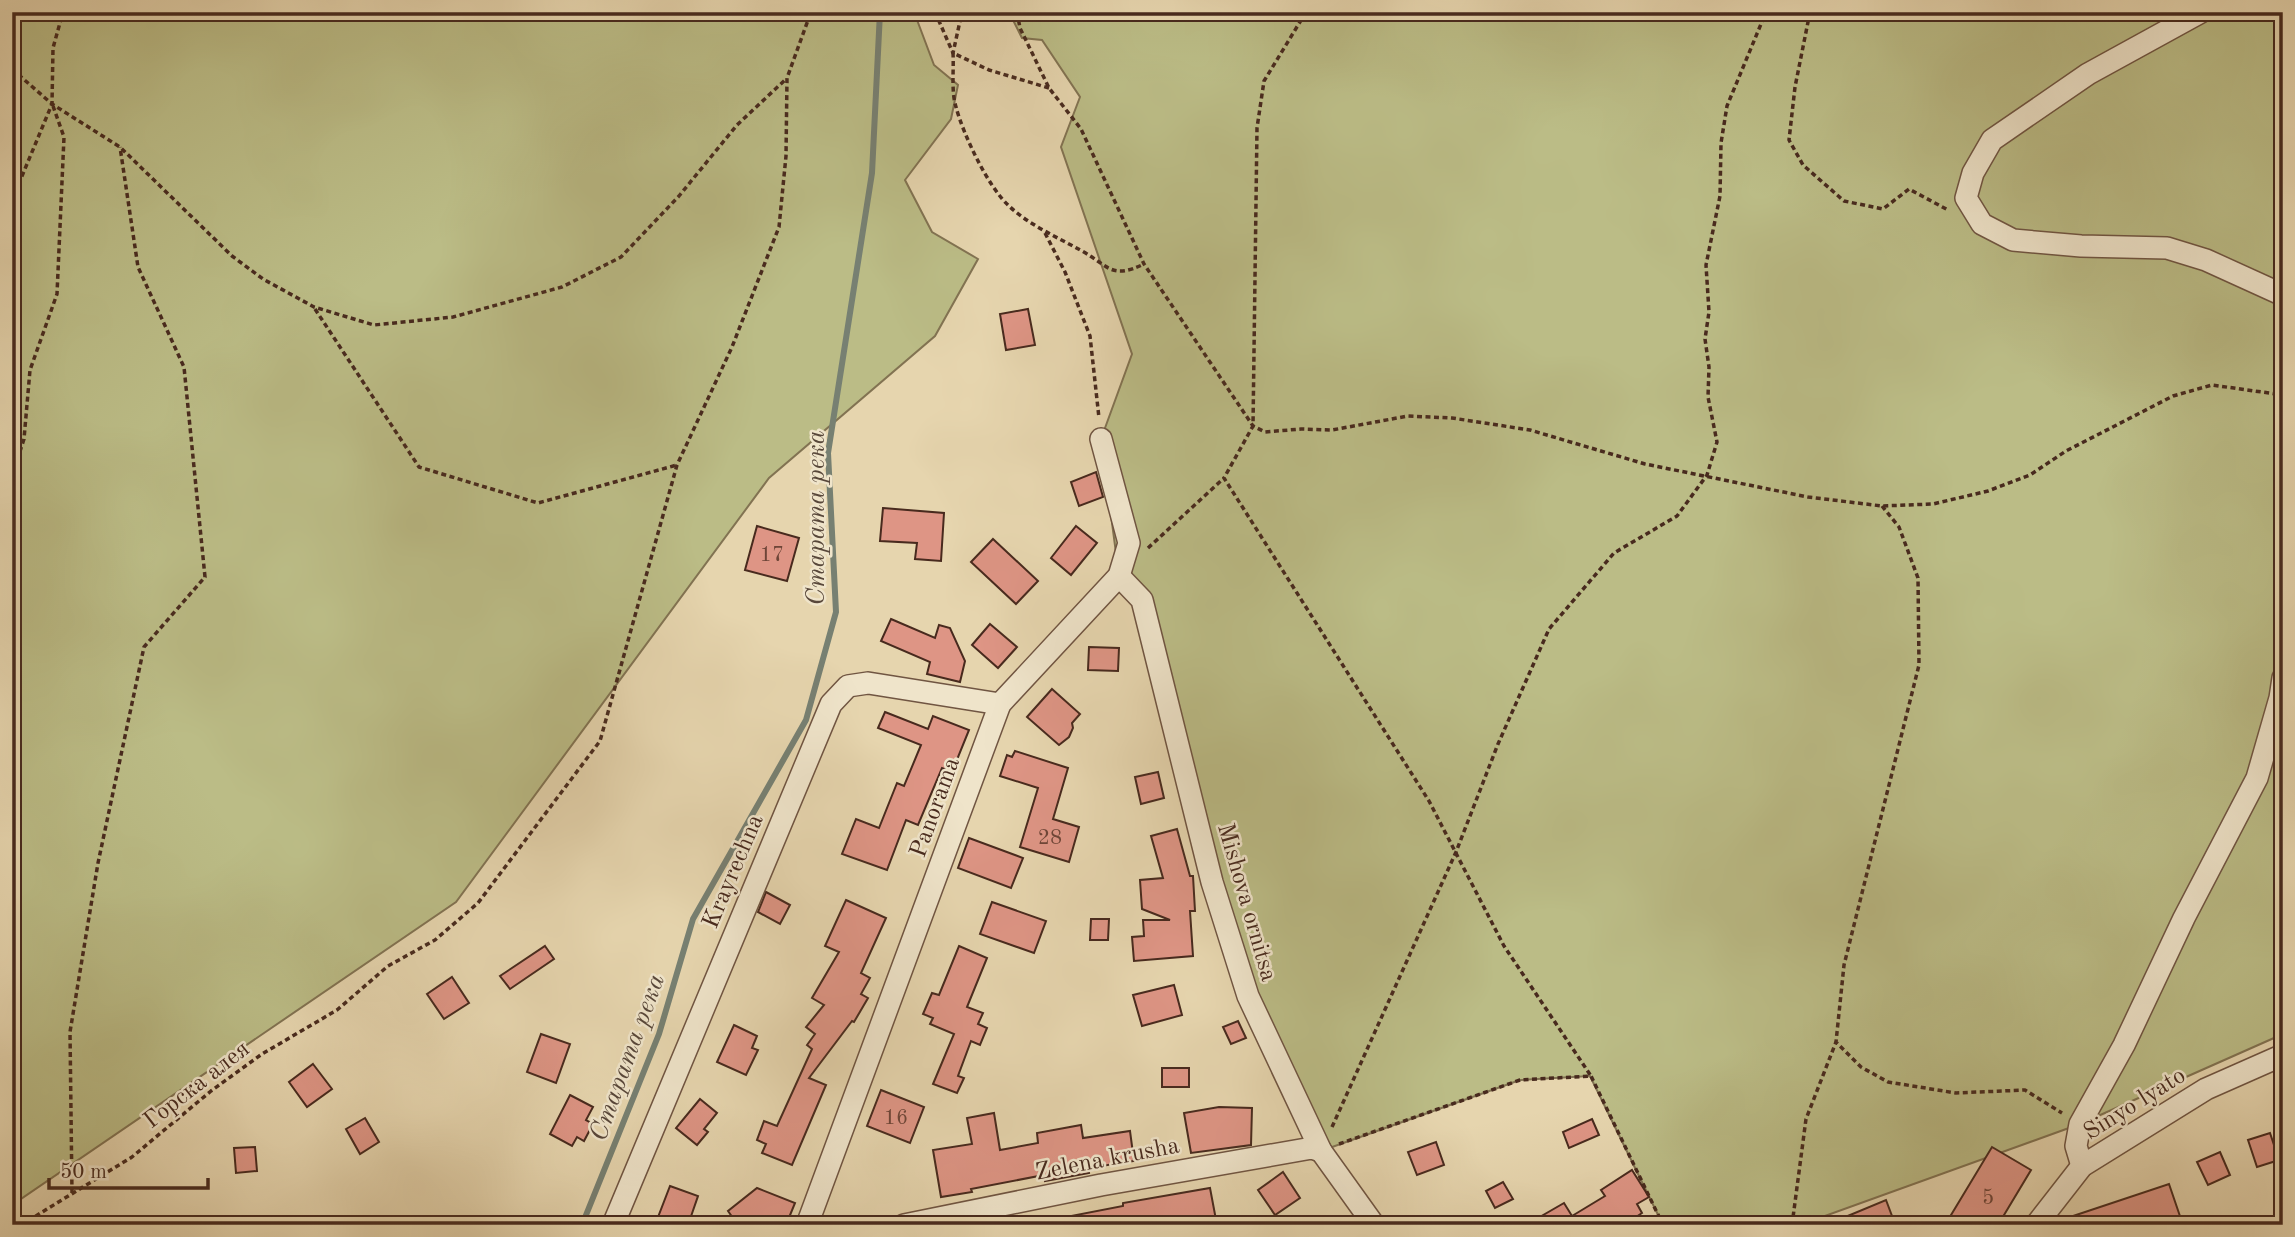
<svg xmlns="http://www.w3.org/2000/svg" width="2295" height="1237" font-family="'Old Standard TT',serif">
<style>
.green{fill:#bbbc86;stroke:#827352;stroke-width:2}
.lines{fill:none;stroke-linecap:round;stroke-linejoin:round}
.stream{stroke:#778072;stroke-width:6}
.building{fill:#de9585;stroke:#482a1e;stroke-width:2}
.minor-casing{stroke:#705542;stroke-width:24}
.path{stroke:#482a1e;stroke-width:3.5;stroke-dasharray:5 3.5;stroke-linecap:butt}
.minor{stroke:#efe4ca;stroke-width:21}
.labels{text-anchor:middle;stroke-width:5;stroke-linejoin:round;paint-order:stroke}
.number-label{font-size:21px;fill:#6e4538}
.street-label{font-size:24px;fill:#482a1e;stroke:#efe4ca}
.water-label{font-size:26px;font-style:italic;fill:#58473a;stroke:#efe4ca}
</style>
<rect width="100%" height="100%" fill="#e6d5ae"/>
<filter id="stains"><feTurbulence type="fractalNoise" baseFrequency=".00286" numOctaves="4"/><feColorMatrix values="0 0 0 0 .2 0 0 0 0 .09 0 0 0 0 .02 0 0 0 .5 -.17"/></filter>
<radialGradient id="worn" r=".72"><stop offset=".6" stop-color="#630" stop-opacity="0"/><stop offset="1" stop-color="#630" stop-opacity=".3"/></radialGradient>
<g class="green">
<polygon points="12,12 914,12 934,65 958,85 951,119 905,180 932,232 978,259 935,336 769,478 456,902 12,1205"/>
<polygon points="1009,12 2283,12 2283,1034 2080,1124 1800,1225 1663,1225 1590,1076 1520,1080 1321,1151 1248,996 1142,600 1119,576 1101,439 1132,354 1061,147 1080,97 1042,40 1022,38"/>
</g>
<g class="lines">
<polyline class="stream" points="582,1225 659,1034 693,919 806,720 836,612 828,453 872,173 880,12"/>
</g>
<g class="building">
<polygon points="1028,309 1035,345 1006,350 1000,314"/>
<polygon points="1096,472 1103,497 1079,506 1071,482"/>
<polygon points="883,508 944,513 941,561 915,559 917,543 880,541"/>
<polygon points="757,526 799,538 787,581 745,570"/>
<polygon points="1076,526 1097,543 1071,575 1051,558"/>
<polygon points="993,539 1038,581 1016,604 971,562"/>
<polygon points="891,619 935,638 939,625 950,628 965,661 960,682 927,674 930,662 881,641"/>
<polygon points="990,624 1017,647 998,668 972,645"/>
<polygon points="1089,647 1119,648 1118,671 1088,670"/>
<polygon points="1052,689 1080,714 1072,723 1073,728 1069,737 1059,745 1027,717"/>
<polygon points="885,712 928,729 933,716 969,730 952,772 942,768 918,825 906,820 887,870 842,854 856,819 879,828 897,783 904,786 921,745 878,728"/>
<polygon points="1015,751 1068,768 1053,819 1079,827 1069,862 1020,847 1038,788 1000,776 1007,755 1012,757"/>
<polygon points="1158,772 1164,798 1141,804 1135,777"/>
<polygon points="1177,829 1190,876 1193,876 1195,911 1190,911 1193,956 1134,961 1132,937 1144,936 1143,920 1170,920 1142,909 1140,880 1163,878 1151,836"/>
<polygon points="969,838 1023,858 1011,888 958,868"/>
<polygon points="766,892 790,905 780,924 758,912"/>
<polygon points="846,900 886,918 861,973 870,978 861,994 868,998 854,1022 852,1021 809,1078 826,1085 792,1165 762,1153 766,1144 757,1140 764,1121 777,1126 812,1049 807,1045 815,1034 806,1027 824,1005 812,998 839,952 825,946"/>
<polygon points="992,902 1046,921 1034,953 980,934"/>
<polygon points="1091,919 1109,919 1108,940 1090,940"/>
<polygon points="545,946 554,959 510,989 500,976"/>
<polygon points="959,946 987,958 967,1007 983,1013 978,1024 987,1028 980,1045 971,1041 958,1076 964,1078 957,1093 933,1084 954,1034 930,1024 933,1018 923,1014 932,993 939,995"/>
<polygon points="452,977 469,1003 444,1019 427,994"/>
<polygon points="1174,985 1182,1015 1142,1026 1133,995"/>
<polygon points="1238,1021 1246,1038 1231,1044 1223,1027"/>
<polygon points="734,1025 757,1036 752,1048 758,1050 746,1075 717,1062"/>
<polygon points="541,1034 570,1044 556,1083 527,1072"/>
<polygon points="313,1064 332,1089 307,1107 289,1082"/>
<rect x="1162" y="1068" width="27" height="19"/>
<polygon points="881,1090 924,1107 910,1143 867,1126"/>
<polygon points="570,1095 593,1107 586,1120 593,1124 584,1141 577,1137 572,1146 550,1134"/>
<polygon points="700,1099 717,1113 704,1129 708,1132 697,1145 676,1128"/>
<polygon points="1219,1107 1252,1108 1251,1145 1191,1153 1184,1113"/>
<polygon points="994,1113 1000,1150 1038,1143 1037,1133 1081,1125 1083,1138 1130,1131 1134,1161 1088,1168 1089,1173 1045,1181 1044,1175 971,1189 972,1192 941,1197 933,1150 972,1144 967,1118"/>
<polygon points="365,1118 379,1142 360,1154 346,1129"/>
<polygon points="1592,1119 1599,1135 1569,1148 1563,1132"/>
<polygon points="2270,1133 2279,1160 2257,1167 2248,1140"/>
<polygon points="1436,1142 1444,1165 1417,1175 1408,1152"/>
<polygon points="255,1147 257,1171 236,1173 234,1148"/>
<polygon points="1992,1147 2031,1170 1998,1225 1945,1225"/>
<polygon points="2220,1152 2230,1175 2208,1185 2197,1162"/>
<polygon points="1632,1170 1649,1197 1637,1204 1642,1213 1624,1225 1526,1225 1564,1203 1572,1216 1605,1196 1601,1190"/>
<polygon points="1283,1172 1300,1198 1275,1215 1258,1190"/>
<polygon points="1503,1182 1513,1199 1495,1208 1486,1191"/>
<polygon points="2169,1184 2183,1225 2058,1225 2058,1221"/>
<polygon points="670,1186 698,1196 688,1225 655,1225"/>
<polygon points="757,1188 795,1203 786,1225 738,1225 728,1211"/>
<polygon points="1210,1188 1217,1225 1071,1225 1071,1216 1123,1206 1123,1203"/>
<polygon points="1886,1200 1892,1216 1881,1221 1882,1225 1826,1225"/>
</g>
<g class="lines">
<g class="minor-casing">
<g id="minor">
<polyline points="2201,12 2088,74 1992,140 1973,173 1966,198 1982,224 2013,240 2081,246 2167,248 2206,260 2283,295"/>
<polyline points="1119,576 1142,600 1212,882 1248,996 1321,1151 1374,1225"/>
<polyline points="2082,1166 2076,1146 2080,1124 2124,1045 2184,918 2257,778 2280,698 2283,678"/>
<polyline points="613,1225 831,704 848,686 868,683 1000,704"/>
<polyline points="807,1225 1000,704 1119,576 1129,543 1101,439"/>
<polyline points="904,1225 1101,1185 1312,1148 1321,1151"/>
<polyline points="2036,1225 2082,1166 2206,1089 2283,1055"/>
</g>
</g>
<g class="path">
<polyline points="935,12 953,53 962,12"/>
<polyline points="1017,12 1020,28 1049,88 1081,129 1144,264 1253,426 1265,432 1301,429 1332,430 1408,416 1452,418 1530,430 1645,464 1808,497 1882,506 1933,504 1988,491 2030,475 2066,451 2173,396 2212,385 2283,395"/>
<polyline points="1306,12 1264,81 1257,128 1253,426 1224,478 1429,801 1504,946 1591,1076"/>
<polyline points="1810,12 1795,87 1789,140 1803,165 1844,201 1883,209 1909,189 1948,210"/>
<polyline points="12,69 52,104 120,147 232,256 263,279 314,307 374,325 453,317 562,287 621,257 679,196 737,125 785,80"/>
<path d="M1049,88l-60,-18 -36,-17c1,17 -2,38 3,54 7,27 32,80 53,99 20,19 48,31 73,45 27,15 29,29 62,13"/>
<polyline points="12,200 52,104 53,48 63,12"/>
<polyline points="1045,233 1065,272 1090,336 1099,418"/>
<polyline points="315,309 419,467 538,503 677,465"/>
<polyline points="12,476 24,439 30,370 57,294 64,137 53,106"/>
<polyline points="1882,506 1899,527 1918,578 1919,665 1844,965 1836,1042 1861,1067 1888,1082 1956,1093 2025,1090 2062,1113"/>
<polyline points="1148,548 1224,478"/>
<polyline points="1332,1127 1456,852 1498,744 1549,629 1614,553 1677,516 1707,475 1717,442 1708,397 1709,367 1705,339 1709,312 1706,265 1720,196 1721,143 1727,106 1766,12"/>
<polyline points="1339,1144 1520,1080 1591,1076 1663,1225"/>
<polyline points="72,1193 70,1032 98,863 144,647 205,577 184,367 138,267 120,147"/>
<polyline points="21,1225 132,1157 211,1091 262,1054 337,1010 388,966 435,940 478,903 600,741 677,465 732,347 779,227 786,156 787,78 811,12"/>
<polyline points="1792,1225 1806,1119 1836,1042"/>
</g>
<use href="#minor" class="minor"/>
</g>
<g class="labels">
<g class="number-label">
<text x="772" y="561">17</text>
<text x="1050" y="844">28</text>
<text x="896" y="1124">16</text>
<text x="1988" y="1204">5</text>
</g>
<g class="street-label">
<text transform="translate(934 807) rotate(-70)" y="8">Panorama</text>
<text transform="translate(732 871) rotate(-67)" y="8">Krayrechna</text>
<text transform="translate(1248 902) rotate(74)" y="8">Mishova ornitsa</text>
<text transform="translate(196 1084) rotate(-38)" y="8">Горска алея</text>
<text transform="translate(2134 1103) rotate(-32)" y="8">Sinyo lyato</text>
<text transform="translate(1107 1158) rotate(-11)" y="8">Zelena krusha</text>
</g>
<g class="water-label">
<text transform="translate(815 518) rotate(-90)" y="9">Старата река</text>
<text transform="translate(626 1057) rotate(-70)" y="9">Старата река</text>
</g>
</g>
<rect width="2295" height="1237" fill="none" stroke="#e6d5ae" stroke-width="42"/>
<rect x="14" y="14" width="2267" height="1209" fill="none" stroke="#482a1e" stroke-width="3.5"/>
<rect x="21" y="21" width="2253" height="1195" fill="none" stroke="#482a1e" stroke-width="2"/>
<path d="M49 1178v10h159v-10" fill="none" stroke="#482a1e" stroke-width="3.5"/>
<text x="60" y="1178" font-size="21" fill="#482a1e" stroke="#efe4ca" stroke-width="5" paint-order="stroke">50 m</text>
<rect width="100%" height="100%" filter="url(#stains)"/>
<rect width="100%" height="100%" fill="url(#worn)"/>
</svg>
